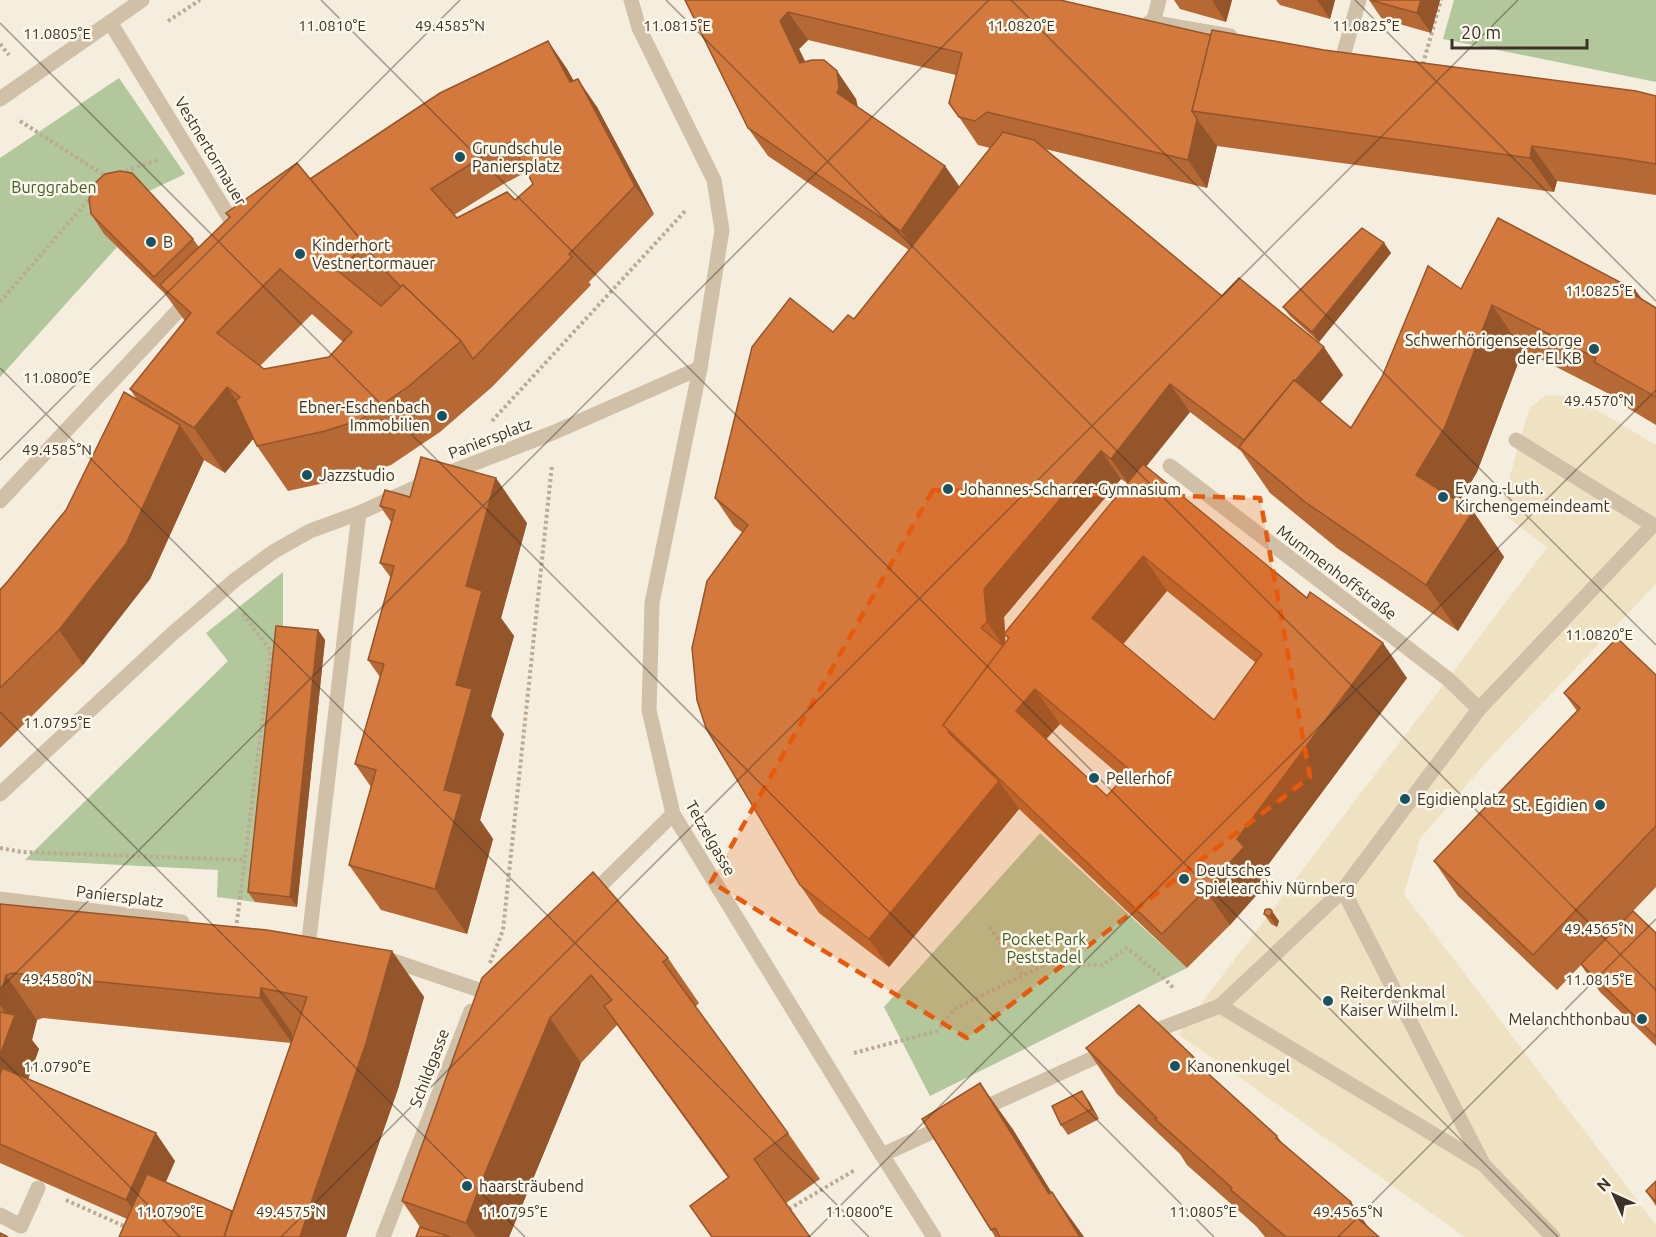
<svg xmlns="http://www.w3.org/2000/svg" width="1656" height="1237" font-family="Ubuntu,sans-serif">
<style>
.green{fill:#b2c79b}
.plaza{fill:#efe2c3}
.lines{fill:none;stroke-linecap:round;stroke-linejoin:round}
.path{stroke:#bcaa92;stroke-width:4;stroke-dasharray:3 3;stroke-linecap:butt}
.lane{stroke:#d0c0a8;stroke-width:15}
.street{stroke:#d0c0a8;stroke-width:15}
.wall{fill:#b66835;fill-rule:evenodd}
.shaded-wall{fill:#94552b}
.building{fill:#d4793e;stroke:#94552b;stroke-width:1.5;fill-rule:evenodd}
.marked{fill:#e8590c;fill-opacity:0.2;stroke:#e8590c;stroke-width:4.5;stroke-dasharray:12 8;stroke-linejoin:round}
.ticks{fill:none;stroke:#3c3229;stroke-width:1.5;stroke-opacity:0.45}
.poi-dot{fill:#195263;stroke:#fcf7eb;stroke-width:2}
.labels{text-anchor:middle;stroke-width:5;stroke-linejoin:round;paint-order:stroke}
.poi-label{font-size:16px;fill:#3c3229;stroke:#fcf7eb;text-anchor:start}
.street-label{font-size:16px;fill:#3c3229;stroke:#fcf7eb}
.park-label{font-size:16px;fill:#425d29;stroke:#fcf7eb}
.ticks-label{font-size:15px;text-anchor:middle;fill:#3c3229;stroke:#fcf7eb;stroke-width:5;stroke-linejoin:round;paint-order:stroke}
</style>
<rect width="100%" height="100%" fill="#f5eede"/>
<g class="green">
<polygon points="1454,0 1656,0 1656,82 1443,39"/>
<polygon points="119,78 185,174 145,193 104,233 117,247 0,377 0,158"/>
<polygon points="283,572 283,636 255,902 217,897 218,870 25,860 228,661 206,633"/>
<polygon points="1040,833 1187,968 930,1096 884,1007"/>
</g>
<polygon class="plaza" points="1546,395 1573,396 1656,445 1656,584 1488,760 1420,839 1404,894 1656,1225 1656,1237 1465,1237 1178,1034 1547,548 1500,511 1529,409"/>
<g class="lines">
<g class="path">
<polyline points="168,21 200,0"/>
<polyline points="0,44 9,55"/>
<polyline points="1423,64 1441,0"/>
<polyline points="20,121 107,177"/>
<polyline points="120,173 158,160"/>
<polyline points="0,302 92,196"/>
<polyline points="492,421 686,210"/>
<polyline points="0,848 22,852 245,860"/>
<polyline points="990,927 1023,976"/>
<polyline points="236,929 271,651 243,614"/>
<polyline points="490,963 503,930 552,465"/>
<polyline points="854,1053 937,1031 954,1009 1049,963 1102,965 1127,948 1165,979 1174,989"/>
<polyline points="66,1200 128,1228"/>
<polyline points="789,1209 855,1170"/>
</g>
<g class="lane">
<polyline points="1153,23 1159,0"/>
<polyline points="1344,53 1359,0"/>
<polyline points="309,939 359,513"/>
<polyline points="0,1215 21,1226 38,1188"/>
</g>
<g class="street">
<polyline points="631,0 639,28 714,180 722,230 700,368 652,603 649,710 673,814 882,1155 934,1237"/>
<polyline points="110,22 237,230"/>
<polyline points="1150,22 1230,36"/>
<polyline points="0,99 142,0"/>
<polyline points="1170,466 1448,679 1479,709"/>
<polyline points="0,501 191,297"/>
<polyline points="0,794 172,634 235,580 273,552 310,531 359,513 441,476 555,432 700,368"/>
<polyline points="590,896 673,814"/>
<polyline points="0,899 182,922"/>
<polyline points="382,957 479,990"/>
<polyline points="1220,1006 1483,1164 1343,890"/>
<polyline points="1144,1035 1220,1006 1343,890 1479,709 1653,525 1516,440"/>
<polyline points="977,1111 1111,1050"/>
<polyline points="882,1155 947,1125"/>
<polyline points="1483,1164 1553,1237"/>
<polyline points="383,1237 471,1011"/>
</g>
</g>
<g class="wall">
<path d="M685,0l526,35 113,15 332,46v99l-99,-14 -3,11 -337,-46 -10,42 -162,-39 177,147 121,79 -23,28 31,25 110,-139 174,1 8,10 13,8v117l-30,-18 -5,-7 -98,-50 -46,122 -18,30 14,9 31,46 -46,74 -121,-83 -67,-55 -29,-42 -51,-39 -44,55 161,131 100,80 -145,195 6,9 -38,43 -43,43 -169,-160 1,1 -130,158 -70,-54 -19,-28 -57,-352 -9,-7 -19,-28 118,-166 21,-13 55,-69 -141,-94 -20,-28zM808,40l148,35 3,42 19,28 12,3 -30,39 -15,-21 -87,-59 -2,-8 -19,-28 -32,-9 -6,-13zM1121,479l6,4 -122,150 -1,-16zM1167,591l89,72 -42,57 -91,-76zM1005,635l3,4 -3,4zM1060,724l63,54 -16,18 -61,-57z"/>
<polygon points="1174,0 1232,0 1226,22 1180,9"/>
<polygon points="1276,0 1335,0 1330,19 1280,5"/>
<polygon points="1369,0 1440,0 1431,33 1382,19"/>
<path d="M548,41l19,28 7,12 23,26 57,107 -65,68 2,3 -99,102 -52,45 -49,33 -35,11 -68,15 -31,-45 -4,-7 -28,34 -21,-13 -54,119 -67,86 -83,83v-158l8,-9 58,-71 71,-110 -7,-11 55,-68 -20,-27 -61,-60 -13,-20 102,25 6,8 30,-29 -3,-5 84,-34zM526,172l7,12 -18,16 -58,18 -3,-3 46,-29zM312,314l31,28 -14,15 -65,12 -4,-3z"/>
<polygon points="1384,243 1391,253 1319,342 1290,316 1283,307"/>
<polygon points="410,497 527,523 501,618 514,636 491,716 504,734 480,820 493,839 467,934 381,910 349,865 371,787 355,764 380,677 368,660 391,578 380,563 391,522 380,506"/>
<polygon points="318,630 325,640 297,907 255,902 248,892"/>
<polygon points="1656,675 1656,887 1633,911 1656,933 1656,1046 1600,992 1581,965 1557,990 1458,896 1434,861 1577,711 1564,693"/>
<path d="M0,904l392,47 32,46 -26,92 -52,148 -219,-18 -127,-56zM43,1018l248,25 -59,168 -66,-29 9,-21 -147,-82 11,-30 -7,-9 5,-20z"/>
<polygon points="1264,914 1279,921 1277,927 1271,924"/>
<polygon points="668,958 699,1003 695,1007 788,1133 820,1179 786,1203 810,1237 712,1237 690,1206 728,1178 617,1025 581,1063 509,1237 416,1237 420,1227 402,1201 482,978"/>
<polygon points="1086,1048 1203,1066 1208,1074 1277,1136 1282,1143 1379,1237 1265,1237 1256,1226 1187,1165 1180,1154 1117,1094"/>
<polygon points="1089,1101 1099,1119 1068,1135 1061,1125"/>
<polygon points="1012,1128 1051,1192 1084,1237 995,1237 991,1230"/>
<polygon points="1656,1181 1656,1206 1646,1191"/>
</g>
<g class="shaded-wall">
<polygon points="1213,0 1232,0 1226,22 1213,2"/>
<polygon points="1317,0 1335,0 1330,19"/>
<polygon points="1421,0 1440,0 1431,33 1417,13"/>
<polygon points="788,12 808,40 799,49 820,91 800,63 780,21"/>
<polygon points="548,41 567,69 589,110 570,82"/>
<polygon points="837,71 856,99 859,116 837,93"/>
<polygon points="578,79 597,107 654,214 635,186"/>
<polygon points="1197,119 1217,146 1207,188 1188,160"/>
<polygon points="1532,146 1557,181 1554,192 1530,158"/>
<polygon points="945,166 964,194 921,258 901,231"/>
<polygon points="1384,243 1391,253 1319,342 1312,332"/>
<polygon points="1635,290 1656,319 1633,294"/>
<polygon points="1492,305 1523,350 1477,472 1448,520 1416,475"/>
<polygon points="1324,347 1343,375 1265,469 1246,441"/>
<polygon points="1170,384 1190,412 1130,486 1111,459"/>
<polygon points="227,387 259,432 225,473 194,428"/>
<polygon points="180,425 204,460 150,579 83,665 59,630"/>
<polygon points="1101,451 1121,479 1004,617 1006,650 987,622 984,589"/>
<polygon points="496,478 527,523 501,618 514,636 491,716 504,734 480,820 493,839 467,934 435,889 444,790 456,685 466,586"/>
<polygon points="1473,511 1504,557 1458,631 1426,585"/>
<polygon points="1143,556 1167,591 1116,653 1092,618"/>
<polygon points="318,630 325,640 297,907 290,897"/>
<polygon points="1383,643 1407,678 1262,873 1268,882 1230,925 1205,890 1237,839"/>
<polygon points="1035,689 1060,724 1040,746 1016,711"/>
<polygon points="999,781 1019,809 889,967 869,939"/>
<polygon points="1272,911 1279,921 1277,927 1270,917"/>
<polygon points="392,951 424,997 398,1089 346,1237 300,1237"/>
<polygon points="6,975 37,1020 32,1040 39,1049 4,1146 0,1144 0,1055 12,1022 0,1005 0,996"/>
<polygon points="261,988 292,1033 292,1043 260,998"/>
<polygon points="550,1018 581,1063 509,1237 476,1237 466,1223 483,1178"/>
<polygon points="980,1083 1012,1128 1079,1237 1049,1194"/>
<polygon points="1082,1091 1089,1101 1099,1119 1092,1109"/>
<polygon points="156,1133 175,1161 145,1227 126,1200"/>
<polygon points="1052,1192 1084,1237 1080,1237"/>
<polygon points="1351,1202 1375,1237 1346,1208"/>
</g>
<g class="building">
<polygon points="685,0 1060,0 1211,35 1192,111 1197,119 1188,160 987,112 975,121 959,117 949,103 962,53 788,12 780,21 800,63 812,60 824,60 837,71 839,88 837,93 945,166 901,231 748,128"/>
<polygon points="1370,0 1421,0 1417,13"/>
<polygon points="1212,30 1324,50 1636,91 1656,96 1656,164 1626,159 1532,146 1530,158 1192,111"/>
<path d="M548,41l22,41 8,-3 57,107 -66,68 3,3 -99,102 -12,-18 -58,-56 -2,2 -23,-24 -13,-18 -55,-66 130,-86zM511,142l22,42 -18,16 -8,-8 -50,26 -26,-29 49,-31z"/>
<polygon points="1003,132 1034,140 1222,296 1239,278 1324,347 1295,381 1294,380 1244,440 1170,384 1111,459 1101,451 984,589 987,622 981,628 1003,646 943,725 949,730 948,732 999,781 869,939 800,885 706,728 697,700 692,648 707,581 748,525 715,498 752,347 790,298 833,332 848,315 854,319"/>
<path d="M297,163l68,82 -27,26 43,35 22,-21 58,56 -52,45 -49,34 -35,11 -68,15 -21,-45 4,-4 -13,-10 -33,41 -64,-39 61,-76 -31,-28 70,-68 -4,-4zM280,269l72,63 -23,25 -65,12 -47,-36z"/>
<polygon points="120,171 132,173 193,239 154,277 91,214 89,199 93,185 105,174"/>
<polygon points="1498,218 1635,290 1633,294 1656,308 1656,397 1594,362 1596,358 1492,305 1445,427 1416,475 1473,511 1426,585 1305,502 1239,447 1294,380 1351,428 1382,377 1428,266 1461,289"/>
<polygon points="1362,228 1384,243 1312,332 1283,307"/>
<polygon points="124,392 180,425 126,544 59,630 0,688 0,590 8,581 66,510"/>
<polygon points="421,457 496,478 466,586 482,591 456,685 472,689 444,790 462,794 435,889 349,865 376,770 355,764 384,664 368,660 394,566 380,563 395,510 380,506 385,490 410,497"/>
<path d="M1143,464l164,134 3,-6 73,51 -146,196 7,8 -39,43 -43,44 -219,-209 66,-87 -5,-4zM1143,556l119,98 -48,66 -122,-102zM1035,689l95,81 -23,26 -91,-85z"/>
<polygon points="276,626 318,630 290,897 248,892"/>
<polygon points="1617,638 1656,675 1656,826 1533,955 1434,861 1580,708 1564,693"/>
<polygon points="593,872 668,958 663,962 788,1133 754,1159 810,1237 712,1237 690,1206 729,1177 604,1006 612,1000 591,975 550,1018 483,1178 466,1223 402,1201 482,978"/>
<polygon points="0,904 267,930 392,951 366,1043 315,1191 300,1237 224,1237 307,997 261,988 260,998 12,973 6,975 0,996"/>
<polygon points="1267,909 1270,909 1272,911 1270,917 1264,914 1265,910"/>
<polygon points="1633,911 1656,933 1656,1037 1581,964"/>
<polygon points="1139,1005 1203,1066 1202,1068 1277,1136 1276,1138 1351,1202 1346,1208 1379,1237 1286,1237 1231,1190 1232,1188 1155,1119 1157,1118 1086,1048"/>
<polygon points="0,1012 15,1015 0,1055"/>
<polygon points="2,1068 156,1133 126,1200 0,1144 0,1075"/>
<polygon points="980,1083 1049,1194 1052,1192 1080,1237 1000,1237 995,1228 991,1230 922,1119"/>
<polygon points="1082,1091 1092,1109 1061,1125 1052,1106"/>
<polygon points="147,1174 232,1211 224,1237 119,1237"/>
<polygon points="1656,1181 1656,1202 1646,1191"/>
<polygon points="420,1227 450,1237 416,1237"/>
<polygon points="0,1233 8,1237 0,1237"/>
</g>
<path class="marked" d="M933,490l327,8 50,279 -343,261 -256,-156z"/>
<path class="ticks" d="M321,0l1237,1237M666,0l990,990M1011,0l645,645M1355,0l301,301M0,23l1214,1214M0,368l869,869M0,460l460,-460M0,712l525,525M0,989l989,-989M0,1057l180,180M281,1237l1237,-1237M809,1237l847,-847M1338,1237l318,-318"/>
<g class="poi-dot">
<circle cx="460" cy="157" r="6"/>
<circle cx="151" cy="242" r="6"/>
<circle cx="300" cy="254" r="6"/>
<circle cx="1594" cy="349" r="6"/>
<circle cx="442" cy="416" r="6"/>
<circle cx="307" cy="475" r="6"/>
<circle cx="948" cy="489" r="6"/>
<circle cx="1443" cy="497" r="6"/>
<circle cx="1094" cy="778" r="6"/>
<circle cx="1405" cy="799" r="6"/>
<circle cx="1600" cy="805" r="6"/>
<circle cx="1184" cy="879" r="6"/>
<circle cx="1328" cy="1001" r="6"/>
<circle cx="1642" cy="1019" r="6"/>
<circle cx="1175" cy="1066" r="6"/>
<circle cx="467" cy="1186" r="6"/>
</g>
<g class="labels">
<g class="poi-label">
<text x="472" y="154">Grundschule<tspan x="472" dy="18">Paniersplatz</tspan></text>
<text x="163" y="248">B</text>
<text x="312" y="251">Kinderhort<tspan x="312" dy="18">Vestnertormauer</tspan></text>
<text x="1582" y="346" text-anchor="end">Schwerhörigenseelsorge<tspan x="1582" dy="18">der ELKB</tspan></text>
<text x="430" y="413" text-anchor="end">Ebner-Eschenbach<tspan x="430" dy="18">Immobilien</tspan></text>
<text x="319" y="481">Jazzstudio</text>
<text x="1455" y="494">Evang.-Luth.<tspan x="1455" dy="18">Kirchengemeindeamt</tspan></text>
<text x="960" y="495">Johannes-Scharrer-Gymnasium</text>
<text x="1106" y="784">Pellerhof</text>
<text x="1417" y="805">Egidienplatz</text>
<text x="1588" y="811" text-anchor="end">St. Egidien</text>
<text x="1196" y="876">Deutsches<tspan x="1196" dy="18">Spielearchiv Nürnberg</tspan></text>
<text x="1340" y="998">Reiterdenkmal<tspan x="1340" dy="18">Kaiser Wilhelm I.</tspan></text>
<text x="1630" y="1025" text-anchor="end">Melanchthonbau</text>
<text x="1187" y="1072">Kanonenkugel</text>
<text x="479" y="1192">haarsträubend</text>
</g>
<g class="street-label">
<text transform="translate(211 151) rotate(59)" y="6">Vestnertormauer</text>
<text transform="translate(490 438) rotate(-21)" y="6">Paniersplatz</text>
<text transform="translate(1337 572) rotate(37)" y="6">Mummenhoffstraße</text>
<text transform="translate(711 838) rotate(60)" y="6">Tetzelgasse</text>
<text transform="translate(120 896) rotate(7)" y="6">Paniersplatz</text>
<text transform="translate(429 1068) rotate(-69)" y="6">Schildgasse</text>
</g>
<g class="park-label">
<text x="54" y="193">Burggraben</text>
<text x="1044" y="945">Pocket Park<tspan x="1044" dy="18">Peststadel</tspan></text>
</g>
</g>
<g class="ticks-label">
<text x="1366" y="31">11.0825°E</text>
<text x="332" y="31">11.0810°E</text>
<text x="450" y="31">49.4585°N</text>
<text x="677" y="31">11.0815°E</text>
<text x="1021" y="31">11.0820°E</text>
<text x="57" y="39">11.0805°E</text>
<text x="1599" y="296">11.0825°E</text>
<text x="57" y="383">11.0800°E</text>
<text x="1599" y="406">49.4570°N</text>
<text x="57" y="455">49.4585°N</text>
<text x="1599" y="640">11.0820°E</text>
<text x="57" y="728">11.0795°E</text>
<text x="1599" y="934">49.4565°N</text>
<text x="57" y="984">49.4580°N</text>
<text x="1599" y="985">11.0815°E</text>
<text x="57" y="1072">11.0790°E</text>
<text x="1348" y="1217">49.4565°N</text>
<text x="170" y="1217">11.0790°E</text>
<text x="291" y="1217">49.4575°N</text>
<text x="514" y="1217">11.0795°E</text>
<text x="859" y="1217">11.0800°E</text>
<text x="1203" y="1217">11.0805°E</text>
</g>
<g transform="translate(1614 1195) rotate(315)" stroke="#fcf7eb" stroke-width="4.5" paint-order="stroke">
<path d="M0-4.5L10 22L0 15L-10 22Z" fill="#3c3229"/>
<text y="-9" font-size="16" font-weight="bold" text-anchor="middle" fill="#3c3229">N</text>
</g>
<path d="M1452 39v9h135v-9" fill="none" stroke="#3c3229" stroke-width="3"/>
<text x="1461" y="39" font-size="18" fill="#3c3229" stroke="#fcf7eb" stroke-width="4.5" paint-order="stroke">20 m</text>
</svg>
